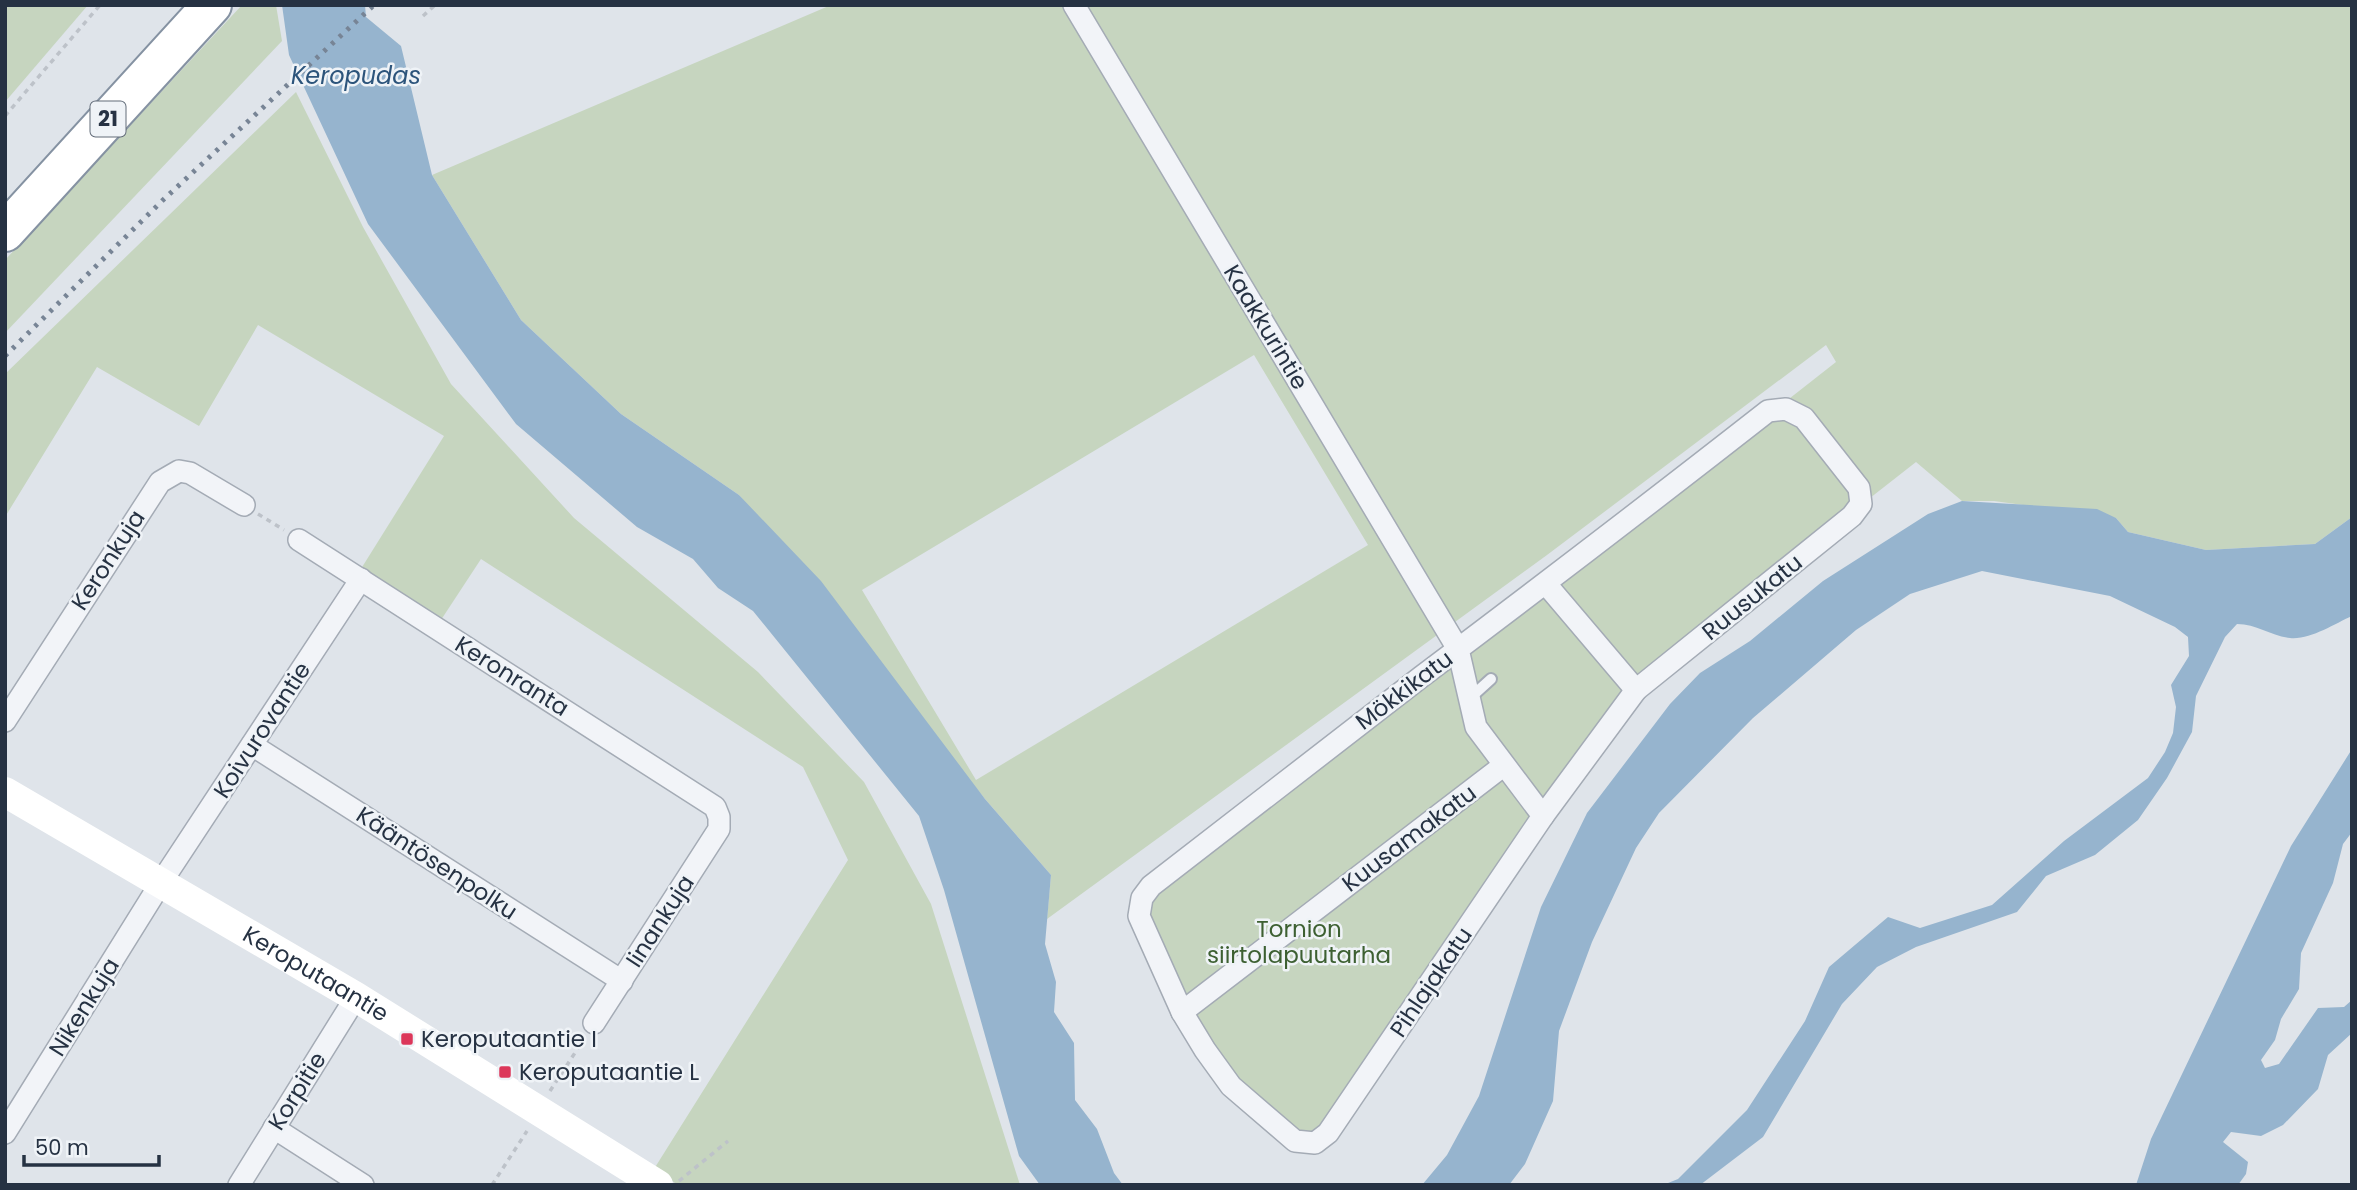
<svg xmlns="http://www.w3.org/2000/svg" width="2357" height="1190" font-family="Poppins,sans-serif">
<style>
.green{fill:#c6d5bf;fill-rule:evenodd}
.water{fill:#96b4ce}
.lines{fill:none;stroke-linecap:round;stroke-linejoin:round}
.lane-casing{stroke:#a4abb5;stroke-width:14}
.street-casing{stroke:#a4abb5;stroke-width:24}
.highway-casing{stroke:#8592a2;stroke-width:42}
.path{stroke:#bdc2c9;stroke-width:3.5;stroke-dasharray:5 5;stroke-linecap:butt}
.lane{stroke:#f2f4f8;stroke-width:10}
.street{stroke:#f2f4f8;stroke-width:21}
.secondary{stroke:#fff;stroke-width:30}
.highway{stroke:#fff;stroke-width:38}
.rail{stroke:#778495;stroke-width:5;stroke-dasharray:3.5 7;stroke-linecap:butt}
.poi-dot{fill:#dc375a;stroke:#eff3f7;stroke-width:2.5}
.labels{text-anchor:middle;stroke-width:5;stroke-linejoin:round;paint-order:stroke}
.shield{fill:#eff3f7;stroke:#626c79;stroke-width:2}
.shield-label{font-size:21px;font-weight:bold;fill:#263243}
.street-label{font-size:23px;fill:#263243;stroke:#eff3f7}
.park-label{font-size:23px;fill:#3d6032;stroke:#eff3f7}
.poi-label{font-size:23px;fill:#263243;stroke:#eff3f7;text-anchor:start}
.water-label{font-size:24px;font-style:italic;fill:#2c547b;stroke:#eff3f7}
</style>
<rect width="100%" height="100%" fill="#dfe4ea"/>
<g class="green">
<polygon points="5,5 88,5 5,102"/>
<polygon points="242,5 276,5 282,41 5,333 5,260"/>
<path d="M831,5h1521v512l-37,27 -109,6 -78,-18 -12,-14 -122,-17h-32l-46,-39 -281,220 -310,448 -12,6 -16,-2 -60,-52 -45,-65 -47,-101 3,-15 688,-539 -10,-17 -279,210 -500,364 4,-44 -66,-76 -246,-304 -118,-81 -100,-94 -89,-145zM1254,355l114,190 -392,235 -114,-190z"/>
<polygon points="296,92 363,227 451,384 574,518 758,672 864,782 931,904 1020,1185 678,1185 654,1169 848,860 803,767 481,559 439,623 359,572 444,436 258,325 199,426 97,367 5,517 5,374"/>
</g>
<g class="water">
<polygon points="282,5 365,5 366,17 401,46 432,175 521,320 621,414 739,495 821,581 985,799 1051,875 1045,944 1056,982 1054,1012 1074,1043 1075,1100 1097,1129 1114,1173 1123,1185 1040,1185 1019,1156 944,890 919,816 753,611 718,588 693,559 637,527 516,424 368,224 289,55"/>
<path d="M1962,501l135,8 19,9 12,14 78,18 109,-6 37,-27v99c-18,8 -42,24 -62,22 -19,-2 -33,-14 -53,-14l-12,13 -29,59 -4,36 -25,46 -29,42 -43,35 -49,21 -29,36 -101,35 -39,20 -35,37 -79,133 -63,48h-37l15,-6 69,-69 58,-89 24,-54 59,-50 32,11 72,-23 72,-64 84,-63 17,-26 8,-19 3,-26 -5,-22 18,-29 -1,-19 -13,-10 -65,-31 -128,-25 -72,23 -54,36 -103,88 -94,95 -23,35 -44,94 -33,89 -6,70 -28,63 -16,21h-87l25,-30 32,-59 62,-189 46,-94 83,-109 30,-31 50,-32 73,-60 105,-67z"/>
<polygon points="2352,749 2352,832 2343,844 2333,883 2301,953 2299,989 2281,1019 2275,1040 2261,1060 2265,1068 2279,1064 2318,1008 2344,1007 2352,1000 2352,1033 2328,1055 2318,1089 2283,1125 2261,1136 2231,1132 2223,1142 2248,1162 2246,1174 2238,1185 2136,1185 2151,1139 2291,846"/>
</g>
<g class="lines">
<g class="lane-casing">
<polyline id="lane" points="1470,698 1491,679"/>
</g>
<g class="street-casing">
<g id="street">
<path d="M1074,5l384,644 18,78 67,89 -215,317 -13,10 -20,-2 -64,-55 -26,-36 -23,-38 -43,-96 3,-18 9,-12 270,-209c117,-88 232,-176 347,-266l18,-2 18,9 55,70 2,16 -9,12 -216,174 -90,-106"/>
<polyline points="299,540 715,807 719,817 719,829 594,1023"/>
<polyline points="5,721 160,482 179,471 190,473 244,505"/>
<polyline points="252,745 622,981"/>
<polyline points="1543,816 1636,690"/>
<polyline points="1182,1012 1503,766"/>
<polyline points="274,1128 363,1185"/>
<polyline points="5,1133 162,881 361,579"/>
<polyline points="239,1185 356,997"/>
</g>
</g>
<g class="highway-casing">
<polyline id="highway" points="5,232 212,5"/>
</g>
<g class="path">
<polyline points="423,16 435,5"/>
<polyline points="5,116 100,5"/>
<polyline points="258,514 284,530"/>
<polyline points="550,1091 584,1039"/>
<polyline points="679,1181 728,1141"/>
<polyline points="492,1185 527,1131"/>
</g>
<use href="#lane" class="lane"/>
<use href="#street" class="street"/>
<path class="secondary" id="s1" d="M5,792l351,205 302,188"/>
<use href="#highway" class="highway"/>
<polyline class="rail" points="5,356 163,200 374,5"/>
</g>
<g class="poi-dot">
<rect x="400" y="1032" width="14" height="14" rx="3.5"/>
<rect x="498" y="1065" width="14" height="14" rx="3.5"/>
</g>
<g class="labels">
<rect class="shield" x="90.5" y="101.5" width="35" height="35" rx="5"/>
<g class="shield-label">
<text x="108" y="126">21</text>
</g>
<g class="street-label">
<text transform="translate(1266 327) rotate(59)" y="8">Kaakkurintie</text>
<text transform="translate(108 560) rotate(-57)" y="8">Keronkuja</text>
<text transform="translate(1752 597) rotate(-39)" y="8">Ruusukatu</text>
<text transform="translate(512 676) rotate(32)" y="8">Keronranta</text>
<text transform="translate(1404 690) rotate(-37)" y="8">Mökkikatu</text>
<text transform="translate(262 730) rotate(-57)" y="8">Koivurovantie</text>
<text transform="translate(1409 838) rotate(-37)" y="8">Kuusamakatu</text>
<text transform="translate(437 863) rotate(33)" y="8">Kääntösenpolku</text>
<text transform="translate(660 921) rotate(-57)" y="8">Iinankuja</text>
<text dy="8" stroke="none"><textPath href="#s1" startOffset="360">Keroputaantie</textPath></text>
<text transform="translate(1431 982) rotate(-56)" y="8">Pihlajakatu</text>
<text transform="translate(84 1007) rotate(-58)" y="8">Nikenkuja</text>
<text transform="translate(297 1091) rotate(-58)" y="8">Korpitie</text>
</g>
<g class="park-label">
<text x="1299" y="937">Tornion<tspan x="1299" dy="26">siirtolapuutarha</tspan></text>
</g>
<g class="poi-label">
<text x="421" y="1047">Keroputaantie I</text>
<text x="519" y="1080">Keroputaantie L</text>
</g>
<g class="water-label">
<text x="356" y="84">Keropudas</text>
</g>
</g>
<rect width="2357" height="1190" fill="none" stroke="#263243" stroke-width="14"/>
<path d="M24 1155v10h135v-10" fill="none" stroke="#263243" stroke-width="3.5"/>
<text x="35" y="1155" font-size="21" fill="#263243" stroke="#eff3f7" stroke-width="5" paint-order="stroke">50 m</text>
</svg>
